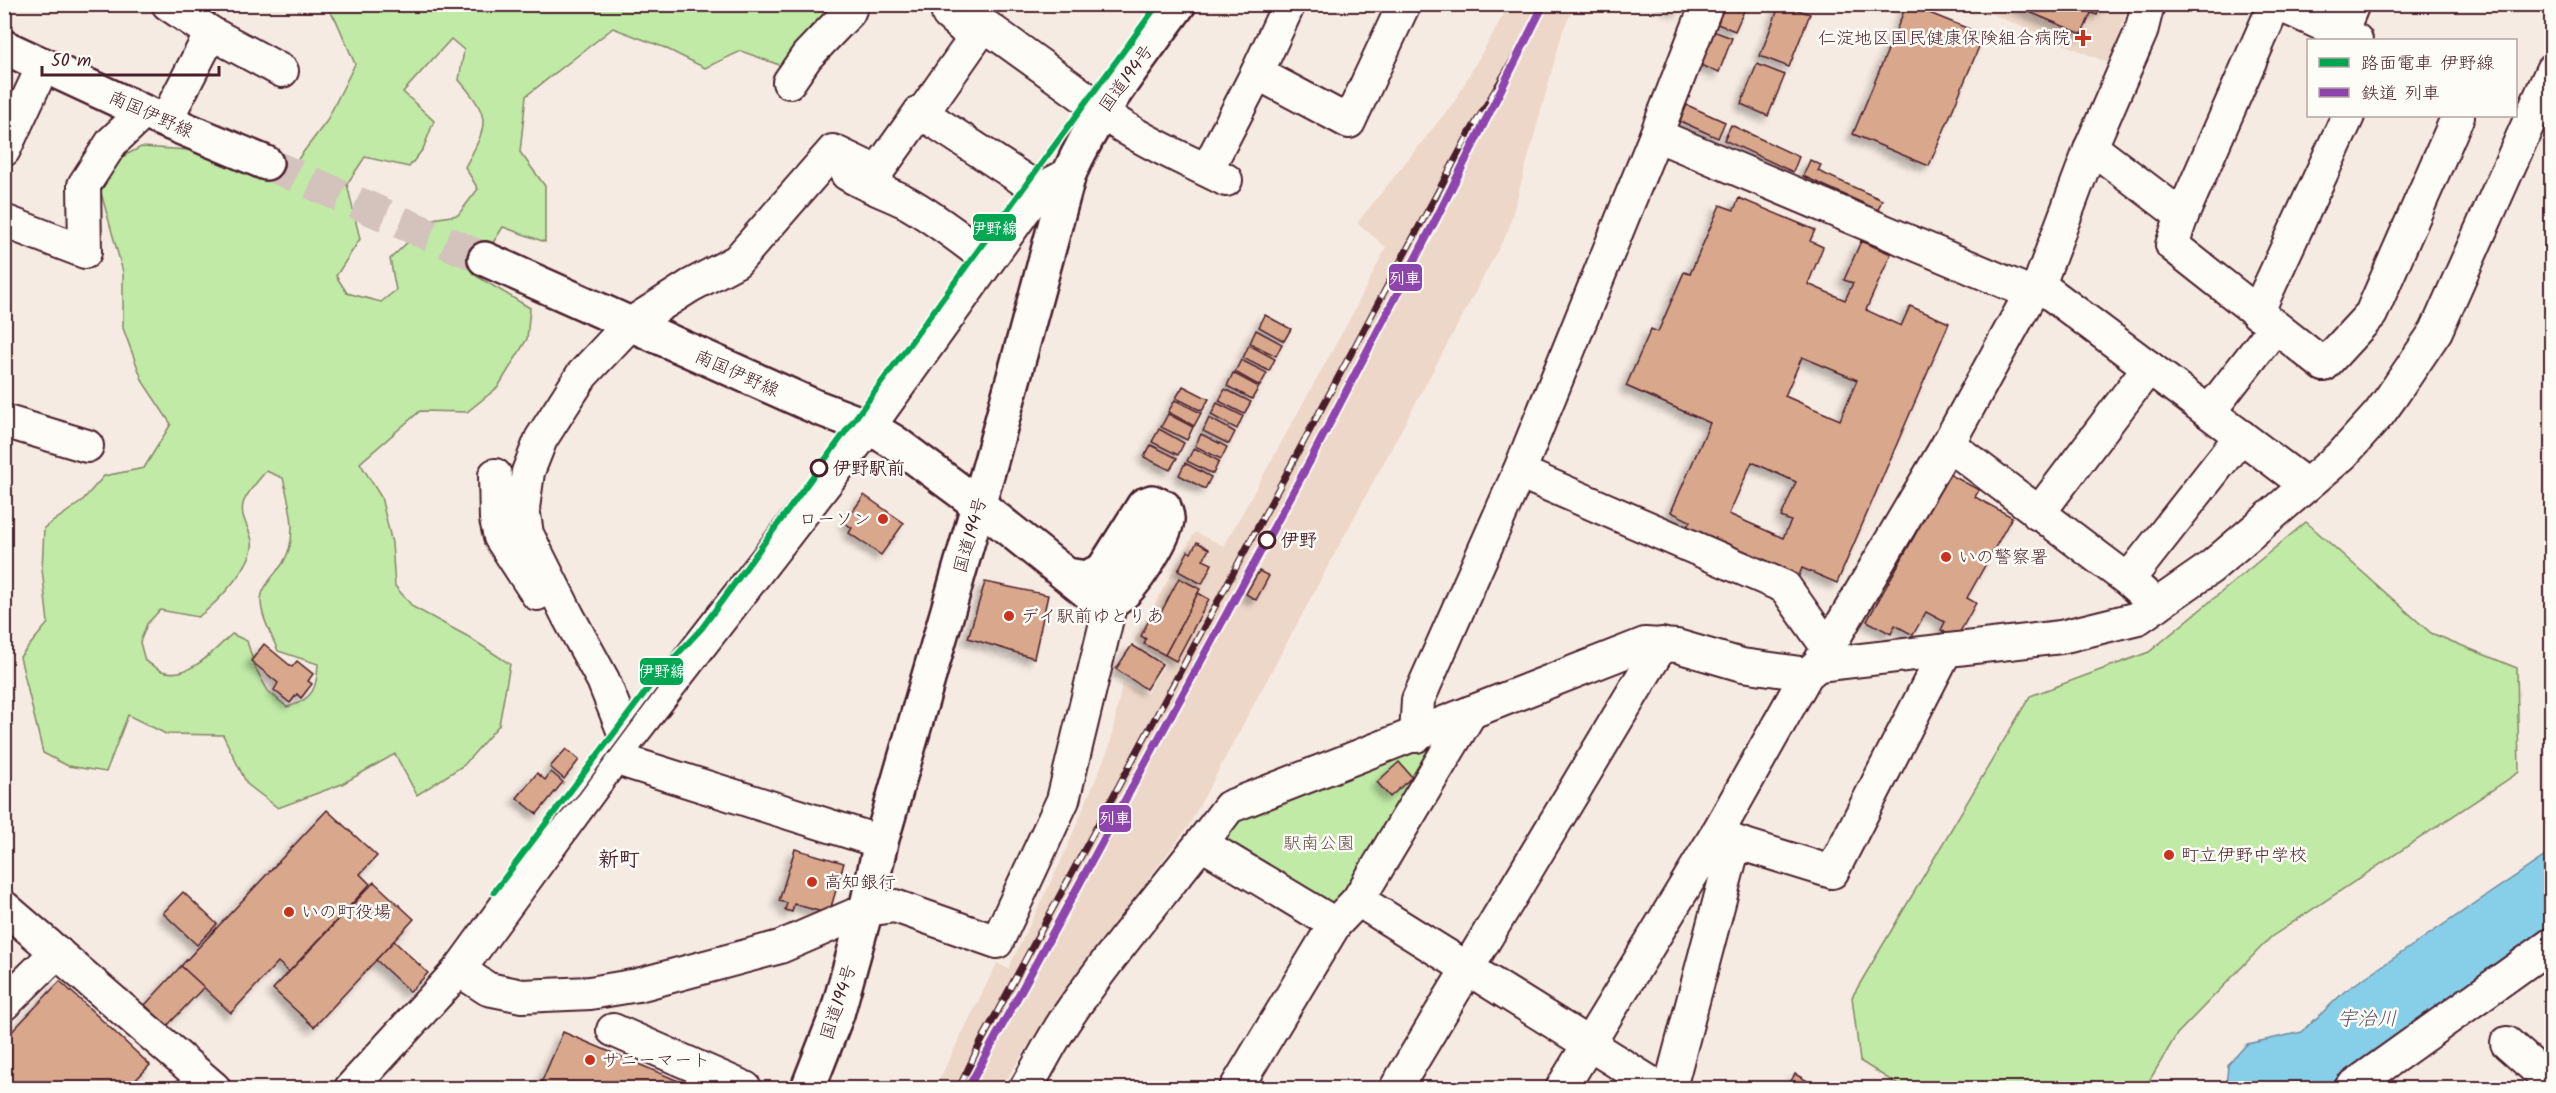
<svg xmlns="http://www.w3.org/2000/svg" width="2556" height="1093" font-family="Kalam,'Klee One',sans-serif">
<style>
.built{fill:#edd7c8}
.green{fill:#c0eaa6;stroke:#858468;stroke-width:1.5;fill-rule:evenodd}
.water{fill:#87cfe9;stroke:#6f899d;stroke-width:1.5}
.building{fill:#d9a78c;stroke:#4a1f2b;stroke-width:1.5;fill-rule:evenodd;filter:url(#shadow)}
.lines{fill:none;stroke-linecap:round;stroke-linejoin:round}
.major-tunnel{stroke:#d4c2bd;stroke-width:33;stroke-dasharray:33 16;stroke-linecap:butt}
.minor-casing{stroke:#4a1f2b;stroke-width:36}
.major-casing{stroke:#4a1f2b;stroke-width:38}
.highway-casing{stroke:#4a1f2b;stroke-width:38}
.minor{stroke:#fdfcf7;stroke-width:32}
.major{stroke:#fdfcf7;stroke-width:33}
.highway{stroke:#fdfcf7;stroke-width:33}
.tram{stroke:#4a1f2b;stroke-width:1.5}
.rail-casing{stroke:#4a1f2b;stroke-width:7}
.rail{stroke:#fdfcf7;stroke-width:4.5;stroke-dasharray:14;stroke-linecap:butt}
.rail-1-casing{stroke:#fdfcf7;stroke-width:12}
.rail-1{stroke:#8e44ad;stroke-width:8}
.tram-1-casing{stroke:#fdfcf7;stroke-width:10}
.tram-1{stroke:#00a651;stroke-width:6}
.poi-dot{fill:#c8321e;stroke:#fdfcf7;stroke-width:2}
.stop-dot{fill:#fdfcf7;stroke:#4a1f2b;stroke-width:3}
.labels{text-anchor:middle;stroke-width:5;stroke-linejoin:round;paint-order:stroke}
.poi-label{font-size:18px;fill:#4a1f2b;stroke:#fdfcf7;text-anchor:start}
.street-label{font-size:18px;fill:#4a1f2b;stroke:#fdfcf7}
.stop-label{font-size:18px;font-weight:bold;fill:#4a1f2b;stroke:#fdfcf7;text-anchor:start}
.park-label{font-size:18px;fill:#68524a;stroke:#fdfcf7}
.water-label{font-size:20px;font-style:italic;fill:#5c5464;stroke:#fdfcf7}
.quarter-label{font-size:21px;font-weight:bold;fill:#4a1f2b;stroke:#fdfcf7}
.line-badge{stroke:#fdfcf7;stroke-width:2}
.badge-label{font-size:16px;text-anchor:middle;font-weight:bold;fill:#fff}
</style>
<defs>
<filter id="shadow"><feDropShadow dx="-5.5" dy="5.5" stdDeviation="3" flood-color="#0004"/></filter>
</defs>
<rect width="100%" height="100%" fill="#f6ebe2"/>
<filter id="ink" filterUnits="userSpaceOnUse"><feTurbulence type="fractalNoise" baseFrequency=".0167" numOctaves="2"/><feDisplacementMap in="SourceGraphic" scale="12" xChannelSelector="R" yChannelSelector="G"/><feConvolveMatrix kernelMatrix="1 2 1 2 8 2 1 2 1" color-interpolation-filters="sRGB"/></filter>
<g filter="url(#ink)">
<g class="built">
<polygon points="1509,5 1575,5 1563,30 1508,231 1188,827 1067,985 1001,1088 935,1088 997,963 1008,969 1063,857 1110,745 1122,684 1147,694 1166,663 1134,641 1195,532 1224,546 1353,313 1386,247 1357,223 1454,102"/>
<polygon points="1970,5 2128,5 2111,64"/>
</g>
<g class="green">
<path d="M325,5h520l-34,21 -26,41 -44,-16 -36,17 -42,-21 -50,-19 -87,68 -6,56 25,34v56l-42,-15 -30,47 57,34 -3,31 -29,48 -31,25 -47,-1 -60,52 21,34 11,46 3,43 18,21 54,29 43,28 -11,61 -35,40 -47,30 -22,-41 -53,30 -64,24 -31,-24 -24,-49 -57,-1 -38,-19 -22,57 -38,-6 -25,-13 -23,-96 28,-34 -6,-54 2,-41 37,-26 23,-26 40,-8 27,-44 -28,-42 -20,-54v-56l-28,-101 46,-24 49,3 93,29 43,-57 29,-58 -19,-44zM451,39l13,11 -5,30c33,38 29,44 6,87l13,22 -20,26 -26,4 -42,40 6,31 -15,12 -34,-9 -11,-17 24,-37 -13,-55 18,-27 44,10 14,-18 11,-28 -31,-29zM266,471l17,7c7,29 16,58 0,85 -6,9 -18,20 -21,31 -5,17 10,41 16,57l40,13c-1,24 -5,36 -31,43l-19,-16 -13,-24 -8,-26 -15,-7c-18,16 -42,46 -70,37 -5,-2 -11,-7 -17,-10l-5,-19 7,-18 13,-14 38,7c17,-12 58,-54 54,-76 -2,-13 -14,-26 -8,-40 5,-11 15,-21 22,-30z"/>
<polygon points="2306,522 2431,633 2517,668 2519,772 2271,937 2177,1034 2145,1088 1903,1088 1860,1061 1852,997 2030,696 2149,652"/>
<polygon points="1427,743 1438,749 1340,907 1326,909 1224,843 1241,817"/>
</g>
<polygon class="water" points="2551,852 2551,932 2326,1088 2226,1088 2228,1065 2247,1044 2302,1032 2345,991"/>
<g class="building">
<polygon points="1663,4 1683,4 1680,11"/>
<polygon points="1723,4 1747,4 1735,31 1715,23"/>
<polygon points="1780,4 1810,14 1789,67 1760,56"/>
<polygon points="1907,4 1984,35 1929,166 1853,134"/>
<polygon points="2010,4 2106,4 2104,10 2100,8 2097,15 2091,13 2082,34"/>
<polygon points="1713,31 1732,38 1719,72 1700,65"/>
<polygon points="1757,64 1785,75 1768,116 1741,104"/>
<polygon points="1687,105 1725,122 1718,138 1680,121"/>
<polygon points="1731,125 1799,157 1793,172 1724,140"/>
<polygon points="1810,160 1821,165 1818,171 1882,200 1878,210 1803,176"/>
<path d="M1739,198l76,32 -5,11 13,6 -15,37 37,16 8,-17 -9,-3 17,-39 30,13 -25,56 35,16 9,-20 39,17 -112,260 -35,-15 -4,10 -112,-49 4,-8 -19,-9 39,-89 -84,-37 25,-57 7,3 26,-60 6,2 30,-69 14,5zM1802,357l55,23 -17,40 -55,-24zM1752,462l44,20 -15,35 10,4 -8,17 -54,-24z"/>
<polygon points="1265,315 1291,329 1284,341 1259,327"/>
<polygon points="1256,330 1282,344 1276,356 1250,343"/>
<polygon points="1249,345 1275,359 1269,371 1243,358"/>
<polygon points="1241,360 1267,373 1260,386 1235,372"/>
<polygon points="1233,373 1259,387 1252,399 1227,386"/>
<polygon points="1183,386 1209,399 1202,411 1176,398"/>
<polygon points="1225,389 1251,402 1244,414 1219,401"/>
<polygon points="1175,400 1201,413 1194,426 1168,412"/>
<polygon points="1217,403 1243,416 1237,429 1211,415"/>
<polygon points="1168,414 1193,427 1187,440 1161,427"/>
<polygon points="1209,418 1235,432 1229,444 1203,431"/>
<polygon points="1159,429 1184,443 1178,455 1152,442"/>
<polygon points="1201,434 1227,447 1221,459 1195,446"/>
<polygon points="1151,445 1177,458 1170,470 1144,457"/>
<polygon points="1194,448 1219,461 1213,474 1187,461"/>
<polygon points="1185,463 1211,477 1205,489 1179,475"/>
<polygon points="1949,474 1979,490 1975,497 2012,517 1967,598 1976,603 1956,639 1941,630 1945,622 1926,612 1913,635 1895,625 1891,634 1867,621"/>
<polygon points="864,495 904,523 881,555 849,533 852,528 845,523"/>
<polygon points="1197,542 1209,549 1203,560 1212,564 1202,584 1178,571 1188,551 1191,553"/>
<polygon points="1259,571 1269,576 1256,600 1246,594"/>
<polygon points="1179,578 1200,589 1165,655 1144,644 1146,639 1141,636 1150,618 1156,622"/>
<polygon points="985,582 1048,595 1034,658 968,638"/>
<polygon points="1198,593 1209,599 1176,661 1165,655"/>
<polygon points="264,644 292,667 297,661 313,674 308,681 312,684 301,698 297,694 290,703 274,690 278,683 251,661"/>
<polygon points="1132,645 1162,664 1146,689 1116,669"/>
<polygon points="566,749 579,760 564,779 550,767"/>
<polygon points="1399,762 1412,777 1390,797 1377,782"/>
<polygon points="551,772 563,782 537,814 517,798 537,773 545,780"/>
<polygon points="327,810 377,856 360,874 370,884 289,972 278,962 231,1013 181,966"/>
<polygon points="795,849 844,863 829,914 794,904 792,912 785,910 787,903 779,901"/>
<polygon points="374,882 414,919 314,1027 273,989"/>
<polygon points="183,892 217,924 197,945 163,913"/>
<polygon points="394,941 428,973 410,992 376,960"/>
<polygon points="181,966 204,987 167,1026 145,1005"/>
<polygon points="60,981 150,1065 128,1088 4,1088 4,1040"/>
<polygon points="563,1032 695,1088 539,1088"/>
<polygon points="1795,1074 1820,1088 1787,1088"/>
</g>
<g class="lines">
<polyline class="major-tunnel" points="266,163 485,259"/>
<g class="minor-casing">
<g id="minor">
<polyline points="168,4 211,33 282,71"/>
<path d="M955,4l128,92c40,38 94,59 143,84"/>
<polyline points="1289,4 1257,73 1349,122 1404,4"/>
<polyline points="2278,4 2356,40"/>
<polyline points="2341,33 2353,4"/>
<polyline points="789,82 807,56 849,12 852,4"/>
<polyline points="920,112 926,108 975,38 948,14"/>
<polyline points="166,120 211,33"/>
<polyline points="1656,135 1707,4"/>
<polyline points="2091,147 2182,216 2172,245 2324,365 2371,314 2458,116"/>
<polyline points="4,150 44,64"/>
<polyline points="1207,170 1257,73"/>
<path d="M847,174c19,12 39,18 59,28 29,16 55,37 82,57"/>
<polyline points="2182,216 2275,4"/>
<polyline points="4,221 85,252 84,185 112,142 144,112"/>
<polyline points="2039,285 2091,147 2141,32 2148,4"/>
<polyline points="2257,313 2348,116"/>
<polyline points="2209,412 2275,327"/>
<polyline points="4,421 87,446"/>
<polyline points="1948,444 2128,580 2157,605"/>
<polyline points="1519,472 1785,587 1828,648"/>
<polyline points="495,475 496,519 500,537 537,594"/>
<polyline points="2038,514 2149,367"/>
<polyline points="2128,580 2241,436"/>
<polyline points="1818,665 2061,637 2138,618 2210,568 2343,454 2379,414 2392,396 2436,331 2552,70"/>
<polyline points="1416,736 1418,700 1519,472 1656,135 2031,293"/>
<polyline points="627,740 603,680 568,616 527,534 523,508 528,472 541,439 582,375 629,325 690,286 737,261 833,151 877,172 920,112 1039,190"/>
<polyline points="614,758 881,842"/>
<polyline points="1718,832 1735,842 1832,872 1946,650"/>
<polyline points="1202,844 1335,924"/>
<polyline points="1358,900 1659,1088"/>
<polyline points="4,907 214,1088"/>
<polyline points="459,970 488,989 522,996 590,993 638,985 780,947 866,910 895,906 997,942 1063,800 1111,602"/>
<polyline points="4,1004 57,952"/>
<polyline points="613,1030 745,1088"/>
<polyline points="2507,1043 2552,1083"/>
<polyline points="351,1088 459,970 627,740 869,427 1039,190 1069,174"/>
<path d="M1026,1088c14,-24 27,-51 44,-75 49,-72 107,-136 159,-206l416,-163 32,2 65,19 65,9"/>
<polyline points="1236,1088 1335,924 1358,900 1471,712"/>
<polyline points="1396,1088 1662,644"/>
<polyline points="1562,1088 1718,832 1807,674 1818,665 1948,444 2031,293 2039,285 2306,485"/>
<polyline points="1670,1088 1735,842"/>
<polyline points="2351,1088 2552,944"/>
</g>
</g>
<g class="major-casing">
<g id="major">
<polyline points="4,47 144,112 266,163"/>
<path d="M485,259l331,148 53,20 25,15 85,63 120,96c4,0 9,1 13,0 18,-6 52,-63 55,-81 1,-4 -2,-8 -3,-13l-12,-5 -8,3 -41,65 -17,8 -19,-3"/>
</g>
</g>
<g class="highway-casing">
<path id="highway" d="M808,1088l29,-74 29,-104 15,-68 110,-381 78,-287c27,-62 70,-115 110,-170"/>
</g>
<use href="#minor" class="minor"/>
<use href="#major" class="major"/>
<use href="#highway" class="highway"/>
<polyline class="tram" points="532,844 579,794 702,628"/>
<g class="rail-casing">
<polyline id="rail" points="959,1088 980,1044 1412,240 1468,136 1520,48"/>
</g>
<use href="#rail" class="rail"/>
<g class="rail-1-casing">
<polyline id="rail-1" points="968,1088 1311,459 1437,217 1544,4"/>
</g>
<use href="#rail-1" class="rail-1"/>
<g class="tram-1-casing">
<polyline id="tram-1" points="494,892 659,674 702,628 1158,4"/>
</g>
<use href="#tram-1" class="tram-1"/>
</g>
</g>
<g class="poi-dot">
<path d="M2080 29h6v6h6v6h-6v6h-6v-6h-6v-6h6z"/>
<circle cx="883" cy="519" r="6"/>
<circle cx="1946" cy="557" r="6"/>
<circle cx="1009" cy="616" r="6"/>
<circle cx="2169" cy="855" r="6"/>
<circle cx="812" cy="882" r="6"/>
<circle cx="289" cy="912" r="6"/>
<circle cx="590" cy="1060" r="6"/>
</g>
<g class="stop-dot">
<circle cx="819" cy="468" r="8"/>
<circle cx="1267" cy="540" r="8"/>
</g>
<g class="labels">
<g class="poi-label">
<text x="2070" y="44" text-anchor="end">仁淀地区国民健康保険組合病院</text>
<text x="871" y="525" text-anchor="end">ローソン</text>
<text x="1958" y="563">いの警察署</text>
<text x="1021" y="622">デイ駅前ゆとりあ</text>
<text x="2181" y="861">町立伊野中学校</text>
<text x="824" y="888">高知銀行</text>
<text x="301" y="918">いの町役場</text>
<text x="602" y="1066">サニーマート</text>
</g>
<g class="street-label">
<text transform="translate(1126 78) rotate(-54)" y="6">国道194号</text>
<text transform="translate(151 114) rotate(24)" y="6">南国伊野線</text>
<text transform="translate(737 373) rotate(24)" y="6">南国伊野線</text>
<text transform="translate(970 535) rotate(-74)" y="6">国道194号</text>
<text transform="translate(838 1002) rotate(-72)" y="6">国道194号</text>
</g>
<g class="stop-label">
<text x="833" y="474">伊野駅前</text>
<text x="1281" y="546">伊野</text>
</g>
<g class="park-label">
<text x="1319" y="849">駅南公園</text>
</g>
<g class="water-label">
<text x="2367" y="1025">宇治川</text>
</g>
<g class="quarter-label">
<text x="619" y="866">新町</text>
</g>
</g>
<g class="line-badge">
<rect x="972" y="213" width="45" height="29" rx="6" fill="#00a651"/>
<rect x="1388" y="263" width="35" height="29" rx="6" fill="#8e44ad"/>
<rect x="639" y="657" width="45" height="29" rx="6" fill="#00a651"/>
<rect x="1098" y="804" width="34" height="29" rx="6" fill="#8e44ad"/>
</g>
<g class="badge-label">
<text x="994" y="234">伊野線</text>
<text x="1405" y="284">列車</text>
<text x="662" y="677">伊野線</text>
<text x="1115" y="824">列車</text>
</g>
<rect width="2556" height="1093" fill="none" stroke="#fdfcf7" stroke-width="24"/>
<rect x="12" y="12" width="2532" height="1069" fill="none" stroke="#4a1f2b" stroke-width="2" filter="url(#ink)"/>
<rect x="2307" y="39" width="210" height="78" fill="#fdfcf7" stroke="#b5a4a5" stroke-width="1.5"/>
<rect x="2319" y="58" width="30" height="9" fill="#00a651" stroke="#b5a4a5" stroke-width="1.5"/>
<text x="2361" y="69" font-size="18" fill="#4a1f2b">路面電車 伊野線</text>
<rect x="2319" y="88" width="30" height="9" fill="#8e44ad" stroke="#b5a4a5" stroke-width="1.5"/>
<text x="2361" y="99" font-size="18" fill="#4a1f2b">鉄道 列車</text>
<path d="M42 66v9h177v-9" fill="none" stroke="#4a1f2b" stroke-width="3"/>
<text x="51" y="66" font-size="18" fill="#4a1f2b" stroke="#fdfcf7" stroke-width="4.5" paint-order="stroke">50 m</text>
</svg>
